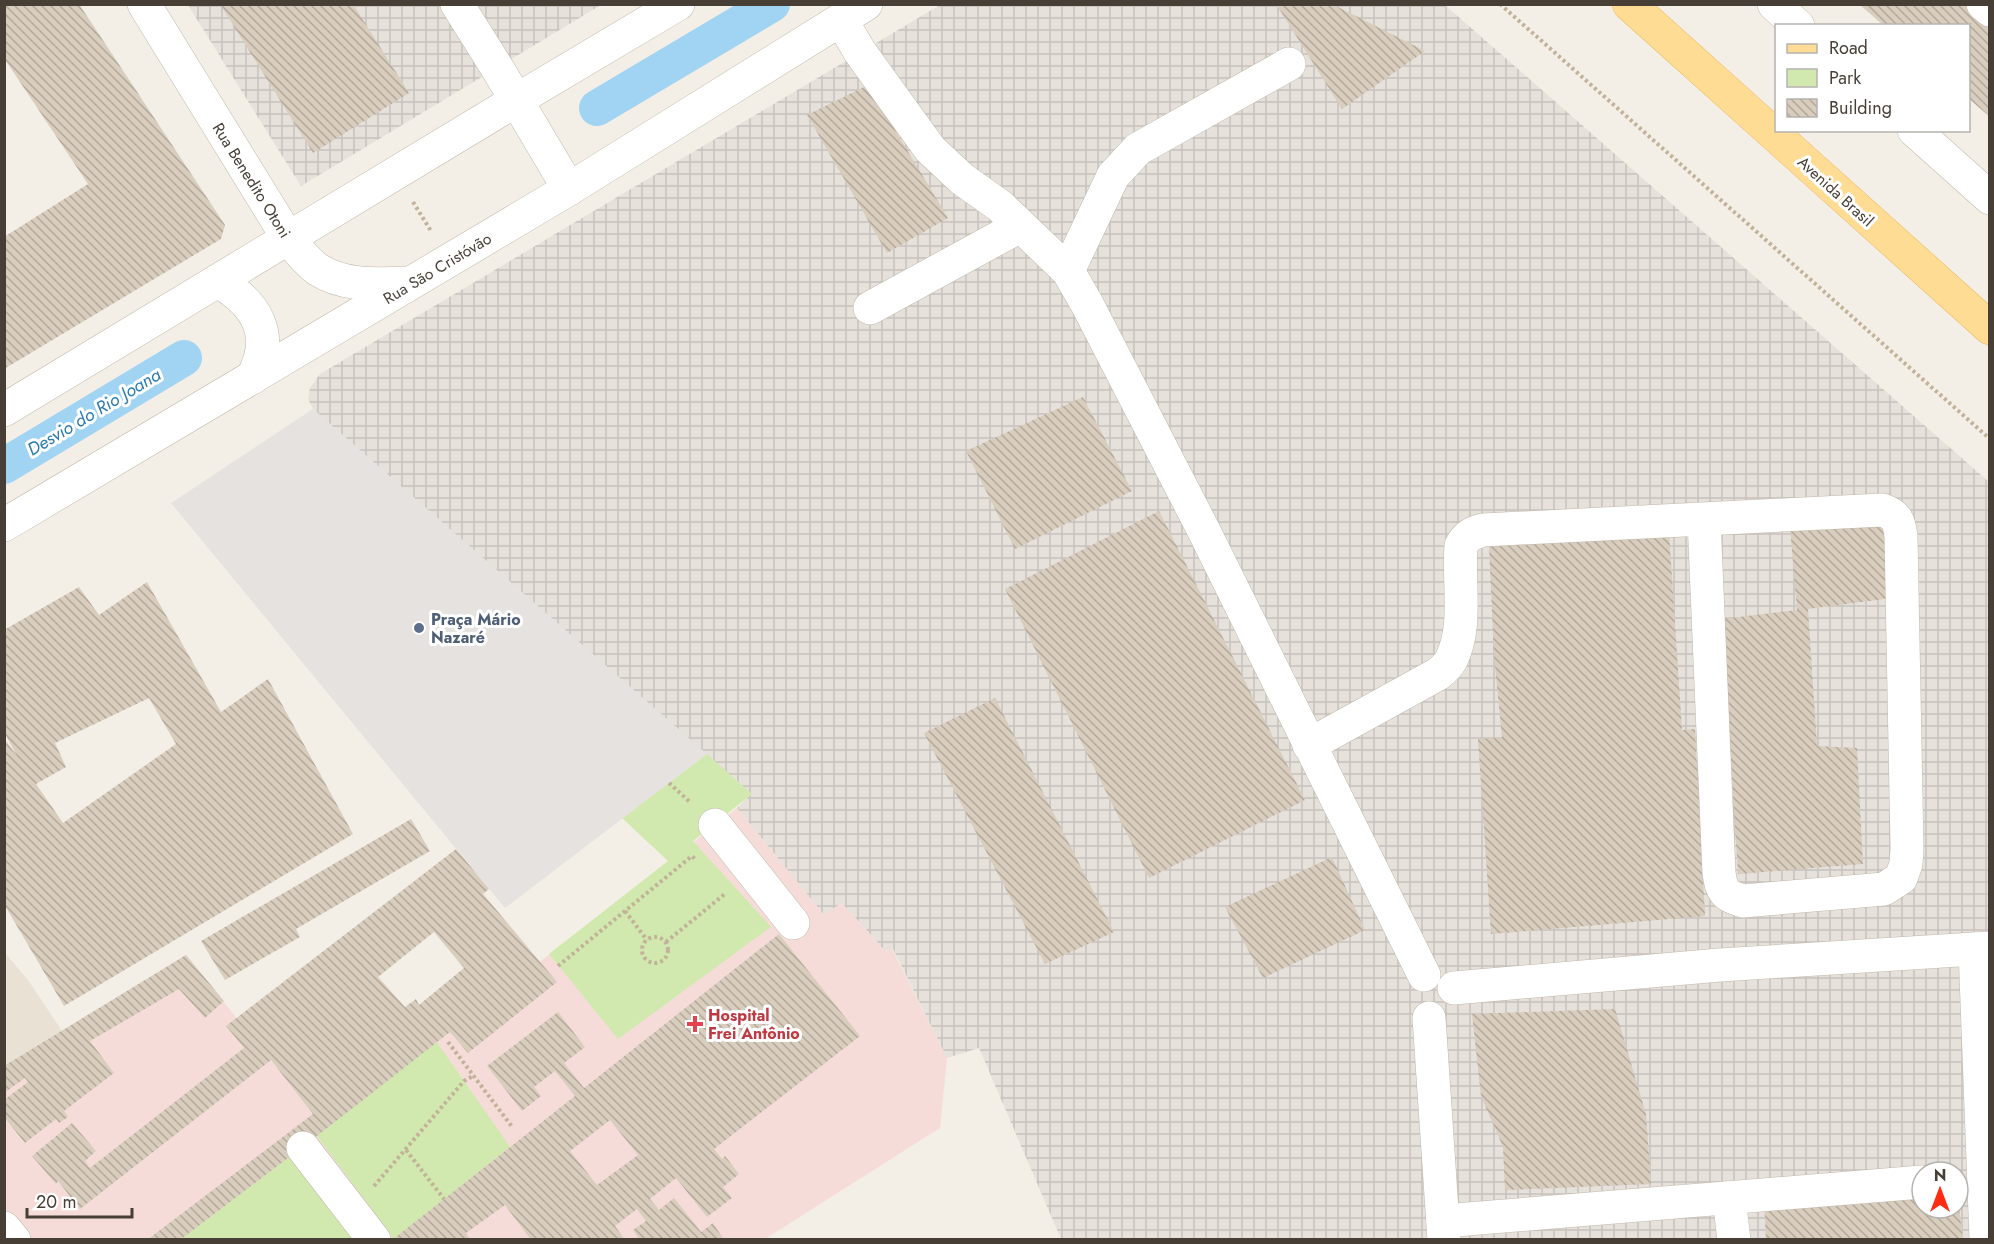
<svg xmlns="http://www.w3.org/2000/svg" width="1994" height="1244" font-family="Jost,sans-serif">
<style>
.residential{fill:#e8e1d4}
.industrial{fill:url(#industrial-grid);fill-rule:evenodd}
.medical{fill:#f5dcd9}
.green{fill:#d1e9ae}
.parking{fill:#e5e2df}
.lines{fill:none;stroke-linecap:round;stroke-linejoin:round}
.canal{stroke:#a1d4f2;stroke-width:36}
.building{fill:url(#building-back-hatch);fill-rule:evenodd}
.minor-casing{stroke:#c2b9ac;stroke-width:34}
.major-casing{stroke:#e7b961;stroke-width:34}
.path{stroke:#c2b299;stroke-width:4;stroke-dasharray:3 3;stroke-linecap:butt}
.minor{stroke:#fff;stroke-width:33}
.major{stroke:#ffdc94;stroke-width:33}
.service-dot{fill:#5c6f8a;stroke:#fff;stroke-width:2}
.health-dot{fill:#e0444e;stroke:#fff;stroke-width:2}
.labels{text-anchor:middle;stroke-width:6;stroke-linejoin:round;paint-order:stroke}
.street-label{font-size:16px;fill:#473f35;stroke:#fff}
.service-label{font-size:16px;font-weight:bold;fill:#4e5e75;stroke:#fff;text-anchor:start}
.health-label{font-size:16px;font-weight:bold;fill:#be3a42;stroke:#fff;text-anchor:start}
.water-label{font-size:18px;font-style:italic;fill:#2a7bae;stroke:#fff}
</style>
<defs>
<pattern id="industrial-grid" width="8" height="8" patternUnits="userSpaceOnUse" patternTransform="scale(1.5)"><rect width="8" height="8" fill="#e6e1db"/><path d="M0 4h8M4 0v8" fill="none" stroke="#c7c2bd"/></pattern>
<pattern id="building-back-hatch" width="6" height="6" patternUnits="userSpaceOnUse" patternTransform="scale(1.5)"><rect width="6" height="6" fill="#d9cdbe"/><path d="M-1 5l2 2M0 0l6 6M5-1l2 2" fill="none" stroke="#b2a89b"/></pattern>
</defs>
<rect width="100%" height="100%" fill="#f4efe6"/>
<polygon class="residential" points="4,952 28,980 62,1031 4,1066"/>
<g class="industrial">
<polygon points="188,5 601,5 301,186"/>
<path d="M940,5h505l544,477v757h-928l-82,-191 -32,10 -54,-109 -8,2 -43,-48 -18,12 -87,-107 14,-14 -438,-385 -5,-10 2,-11 10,-14zM1922,1172h36v36h-36z"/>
</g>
<polygon class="medical" points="737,808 824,915 842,903 885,951 892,949 947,1058 940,1128 765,1239 5,1240 5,1066 186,955 326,1129"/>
<g class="green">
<polygon points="707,754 752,794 693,841 771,927 618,1039 549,954 668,861 622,818"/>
<polygon points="436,1041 510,1147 394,1239 317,1136"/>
<polygon points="290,1156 354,1240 180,1240"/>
</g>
<polygon class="parking" points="313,409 707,754 505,908 171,503"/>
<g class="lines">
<g class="canal">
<polyline points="597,108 772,4"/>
<polyline points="4,466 184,358"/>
</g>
</g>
<g class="building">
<polygon points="4,4 79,4 225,225 221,239 4,369 4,237 88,184 4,58"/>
<polygon points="220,4 353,4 409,93 313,153"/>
<polygon points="1276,4 1332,4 1425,51 1342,109"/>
<polygon points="1859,4 1990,4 1990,117 1968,98 1968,26 1884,26"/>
<polygon points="868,85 948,218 887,253 807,115"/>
<polygon points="1083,397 1132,491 1015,549 966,451"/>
<polygon points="1159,511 1305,800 1149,878 1005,589"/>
<polygon points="1887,519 1892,598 1808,609 1817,746 1857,748 1863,864 1738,874 1722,619 1797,610 1790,527"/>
<polygon points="1669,532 1682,730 1695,729 1705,916 1491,934 1478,739 1502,738 1494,655 1489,546"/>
<path d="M147,582l74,130 47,-33 85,155 -289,172 -60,-102v-166l13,18 -13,-24v-102l75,-43 20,28zM149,698l27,46 -113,79 -27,-39 30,-17 -11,-24z"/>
<polygon points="995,698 1114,932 1045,964 924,733"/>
<polygon points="411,819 430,851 296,929 300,937 225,980 201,941"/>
<path d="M456,849l33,40 -6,5 74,88 -89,71 -18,-21 -124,97 -146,111h-33l166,-126 -42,-54 -191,149 -22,-28 -2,3 -24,-28 40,-33 24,28 -11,10 5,7 154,-120 -18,-22zM434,932l30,36 -45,37 -3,-6 -11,8 -27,-30z"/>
<polygon points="1332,857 1365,930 1263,978 1225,907"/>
<path d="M779,934l81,102 -146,113 8,10 3,-3 14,18 -16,13 9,11 -25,19 -31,-39 -26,21 9,11 15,-12 27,34 12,-9 11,17h-84l-7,-10 13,-9 -9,-12 -22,17 10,14h-94l-26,-35 -39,28 4,7h-78l183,-144 -20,-25 -21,16 7,9 -19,15 -35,-45 71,-54 27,35 -21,16 20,25zM610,1120l28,35 -41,30 -27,-34z"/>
<polygon points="186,955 224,1001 205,1018 179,989 90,1041 114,1073 64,1111 68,1117 59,1123 56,1119 25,1143 4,1117 4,1100 28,1082 25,1078 4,1093 4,1066"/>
<polygon points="1615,1009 1646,1114 1651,1184 1505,1190 1503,1147 1481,1096 1472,1014"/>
<polygon points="1922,1192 1922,1208 1959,1208 1963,1240 1766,1240 1764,1202"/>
</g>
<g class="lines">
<g class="minor-casing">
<g id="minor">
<path d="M144,4l144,234c9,11 18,23 29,31 27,18 62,15 93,14"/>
<polyline points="457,4 499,71 569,189"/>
<polyline points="1774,4 1798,26"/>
<polyline points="1983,4 1990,10"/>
<polyline points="841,20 860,52 930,149 962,179 1000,206 1068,271 1087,304 1204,531 1424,975"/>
<polyline points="1914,130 1990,198"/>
<polyline points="1068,271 1113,176 1138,149 1289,64"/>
<path d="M218,281c39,23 58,54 34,97"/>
<polyline points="870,308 1020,226"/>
<polyline points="4,410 515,101 678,4"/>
<polyline points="4,525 569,189 866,4"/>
<path d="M1309,745l129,-71c5,-4 10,-8 13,-14 17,-33 7,-77 10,-114 5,-10 11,-13 22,-16l399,-20c15,5 17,11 19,26l6,312 -1,16 -5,14 -17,11 -141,12c-19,-6 -21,-9 -24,-28l-15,-354"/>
<polyline points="715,825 793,923"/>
<polyline points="1975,949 1986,1240"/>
<polyline points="1454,988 1720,965 1990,948"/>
<polyline points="1429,1018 1444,1240"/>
<polyline points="303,1148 374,1240"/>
<polyline points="1729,1198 1734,1240"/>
<polyline points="1443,1221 1922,1182"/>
<polyline points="4,1228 14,1240"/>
</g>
</g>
<g class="major-casing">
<polyline id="major" points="1629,4 1990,328"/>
</g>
<g class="path">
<polyline points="1500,4 1990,439"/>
<polyline points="413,202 431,231"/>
<polyline points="669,783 691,803"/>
<polyline points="625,911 647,940"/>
<circle cx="655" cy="950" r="13"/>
<polyline points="666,942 726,893"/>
<polyline points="558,966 692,856 696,860"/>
<polyline points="448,1042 513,1128"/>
<polyline points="406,1150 444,1199"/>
<polyline points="374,1186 464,1081 473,1076"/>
</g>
<use href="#minor" class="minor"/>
<use href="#major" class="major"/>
</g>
<circle class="service-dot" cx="419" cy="628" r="6"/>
<path class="health-dot" d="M692 1015h6v6h6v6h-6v6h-6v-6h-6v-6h6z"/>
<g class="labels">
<g class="street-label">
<text transform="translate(252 180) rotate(58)" y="6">Rua Benedito Otoni</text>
<text transform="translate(1836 191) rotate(42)" y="6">Avenida Brasil</text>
<text transform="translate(437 268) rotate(-31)" y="6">Rua São Cristóvão</text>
</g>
<g class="service-label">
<text x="431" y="625">Praça Mário<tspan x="431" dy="18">Nazaré</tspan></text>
</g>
<g class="health-label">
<text x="708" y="1021">Hospital<tspan x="708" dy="18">Frei Antônio</tspan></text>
</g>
<g class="water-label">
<text transform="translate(94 412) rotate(-31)" y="6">Desvio do Rio Joana</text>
</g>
</g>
<rect width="1994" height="1244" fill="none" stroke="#473f35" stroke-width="12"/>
<rect x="1775" y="24" width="195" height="108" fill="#ffffff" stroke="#b5b2ae" stroke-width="1.5"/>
<rect x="1787" y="44" width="30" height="9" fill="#ffdc94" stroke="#b5b2ae" stroke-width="1.5"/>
<text x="1829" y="54" font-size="18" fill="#473f35">Road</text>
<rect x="1787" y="69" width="30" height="18" fill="#d1e9ae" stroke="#b5b2ae" stroke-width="1.5"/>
<text x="1829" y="84" font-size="18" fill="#473f35">Park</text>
<rect x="1787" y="99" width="30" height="18" fill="url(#building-back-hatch)" stroke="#b5b2ae" stroke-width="1.5"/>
<text x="1829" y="114" font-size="18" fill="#473f35">Building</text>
<g transform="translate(1940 1190)"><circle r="28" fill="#ffffff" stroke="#b5b2ae" stroke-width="1.5"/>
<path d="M0-4.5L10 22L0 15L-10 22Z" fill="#ff2c12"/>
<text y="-9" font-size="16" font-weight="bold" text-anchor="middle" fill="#473f35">N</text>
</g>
<path d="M27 1208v9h105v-9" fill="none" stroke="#473f35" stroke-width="3"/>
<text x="36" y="1208" font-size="18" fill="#473f35" stroke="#ffffff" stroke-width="4.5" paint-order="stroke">20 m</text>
</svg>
